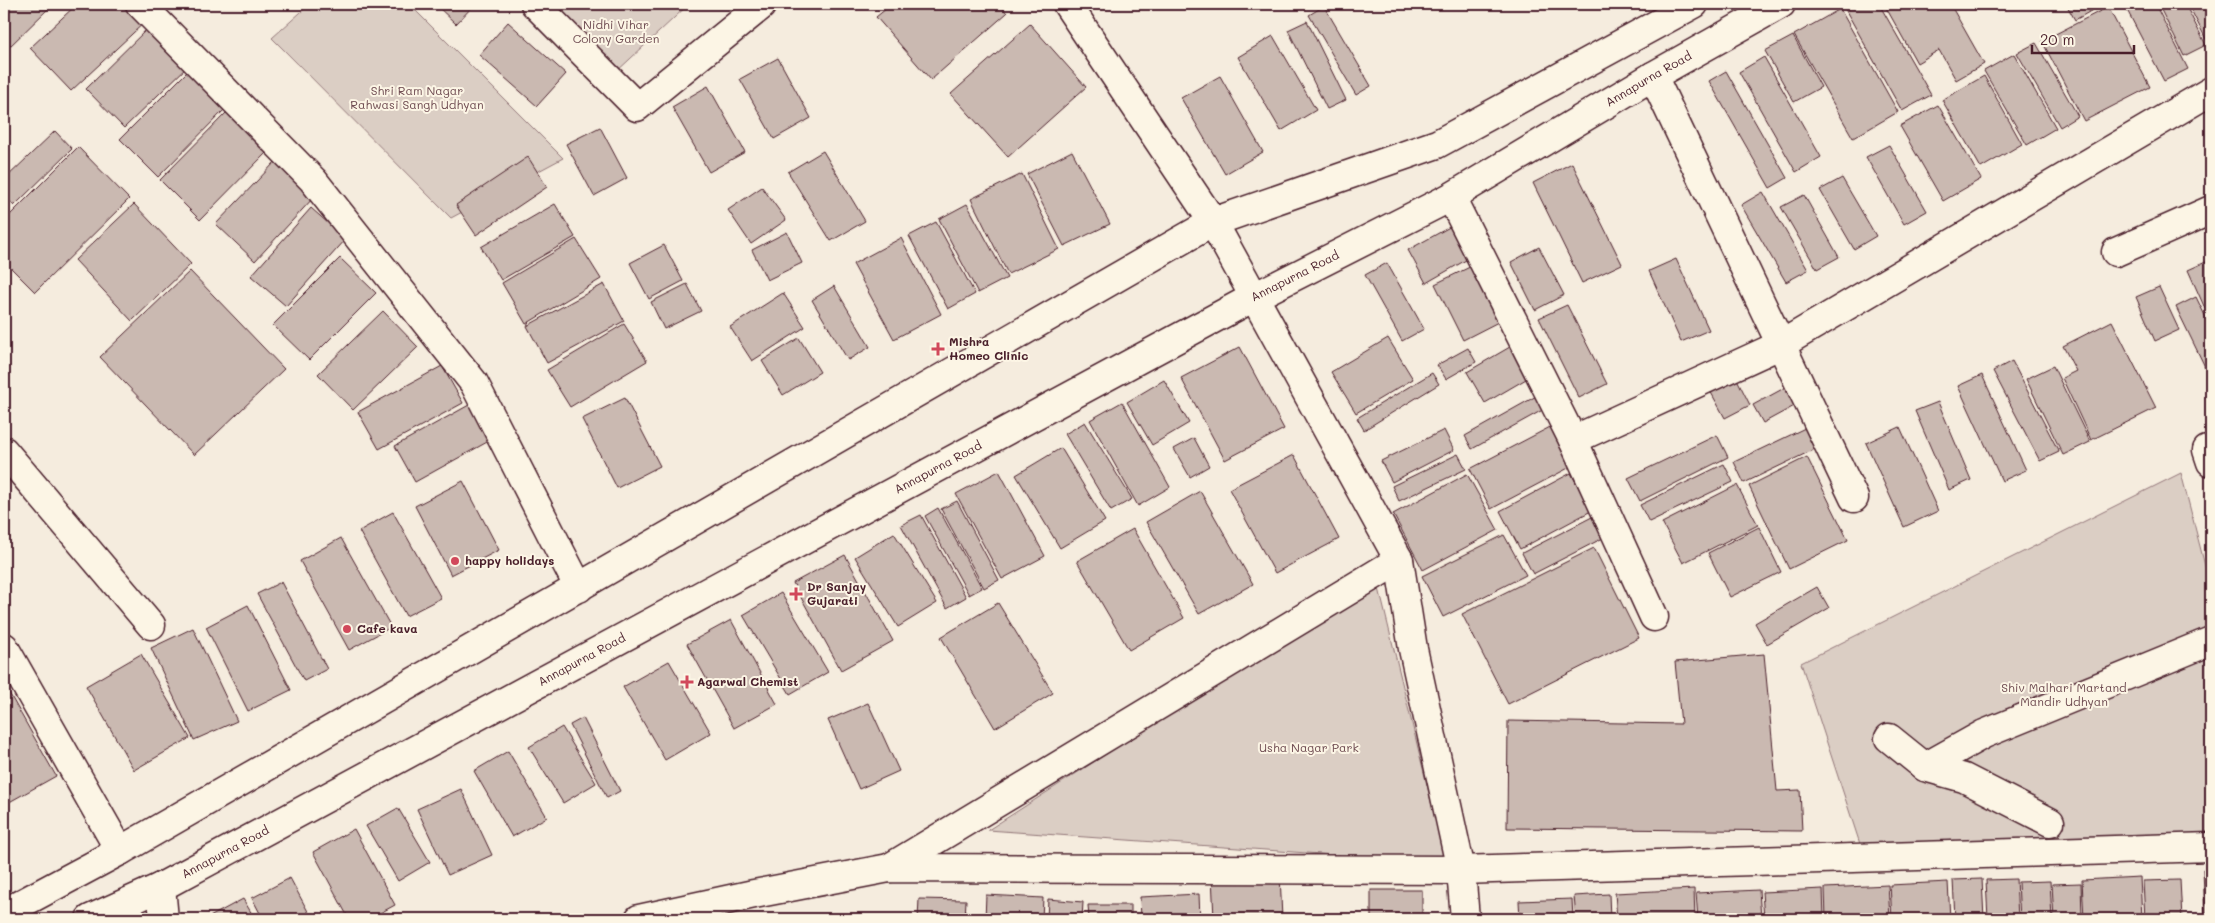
<svg xmlns="http://www.w3.org/2000/svg" width="2215" height="923" font-family="Mali,sans-serif">
<style>
.green{fill:#dbcec4;stroke:#927678}
.building{fill:#cab9b1;stroke:#4a1f2b}
.lines{fill:none;stroke-linecap:round;stroke-linejoin:round}
.minor-casing{stroke:#4a1f2b;stroke-width:31}
.major-casing{stroke:#4a1f2b;stroke-width:31}
.minor{stroke:#fcf5e5;stroke-width:28}
.major{stroke:#fcf5e5;stroke-width:28}
.poi-dot{fill:#d1495b;stroke:#fcf5e5;stroke-width:2}
.labels{text-anchor:middle;stroke-width:4;stroke-linejoin:round;paint-order:stroke}
.park-label{font-size:12px;fill:#6e4b51;stroke:#fcf5e5}
.street-label{font-size:12px;fill:#4a1f2b;stroke:#fcf5e5}
.poi-label{font-size:12px;font-weight:bold;fill:#4a1f2b;stroke:#fcf5e5;text-anchor:start}
</style>
<rect width="100%" height="100%" fill="#f5ecde"/>
<filter id="ink" filterUnits="userSpaceOnUse"><feTurbulence type="fractalNoise" baseFrequency=".02" numOctaves="2"/><feDisplacementMap in="SourceGraphic" scale="10" xChannelSelector="R" yChannelSelector="G"/><feConvolveMatrix kernelMatrix="1 2 1 2 8 2 1 2 1" color-interpolation-filters="sRGB"/></filter>
<g filter="url(#ink)">
<g class="green">
<polygon points="310,4 409,4 563,158 451,218 272,38"/>
<polygon points="547,4 689,4 615,73"/>
<polygon points="2181,473 2211,589 2211,837 1860,844 1801,663"/>
<polygon points="1377,580 1446,863 988,830"/>
</g>
<g class="building">
<polygon points="4,4 53,4 4,52"/>
<polygon points="77,4 131,4 147,20 71,91 30,48"/>
<polygon points="435,4 475,4 456,24"/>
<polygon points="892,4 999,4 1007,13 931,80 876,17"/>
<polygon points="1855,4 1879,4 1931,95 1902,111 1845,9"/>
<polygon points="1884,4 1950,4 1984,64 1956,80 1939,50 1917,63"/>
<polygon points="2066,4 2103,4 2075,20"/>
<polygon points="2138,4 2155,4 2188,69 2164,81 2127,10"/>
<polygon points="2158,4 2185,4 2206,45 2184,56"/>
<polygon points="2188,4 2211,4 2211,39 2207,41"/>
<polygon points="1324,6 1371,86 1356,95 1309,15"/>
<polygon points="2108,7 2150,87 2084,121 2042,41"/>
<polygon points="1840,9 1898,112 1853,138 1794,35"/>
<polygon points="1307,21 1346,100 1327,109 1288,30"/>
<polygon points="508,22 566,74 537,106 479,55"/>
<polygon points="153,23 191,63 124,128 86,89"/>
<polygon points="1030,24 1086,87 1008,157 951,94"/>
<polygon points="1273,36 1316,110 1281,131 1238,57"/>
<polygon points="1793,36 1821,87 1794,102 1765,51"/>
<polygon points="2036,43 2078,116 2060,127 2017,53"/>
<polygon points="2014,54 2056,128 2027,145 1984,71"/>
<polygon points="1764,57 1821,157 1796,172 1739,72"/>
<polygon points="778,58 811,118 774,139 740,79"/>
<polygon points="190,69 228,106 158,177 120,139"/>
<polygon points="1726,71 1787,178 1770,188 1709,81"/>
<polygon points="1220,76 1263,152 1225,174 1181,98"/>
<polygon points="1984,76 2022,144 1981,168 1942,100"/>
<polygon points="708,86 745,152 709,172 672,107"/>
<polygon points="1938,105 1981,179 1943,201 1900,126"/>
<polygon points="227,112 267,152 200,220 160,180"/>
<polygon points="600,127 627,178 594,196 566,144"/>
<polygon points="55,131 72,149 14,206 4,195 4,180"/>
<polygon points="1889,145 1927,211 1904,224 1866,157"/>
<polygon points="78,147 129,199 35,292 4,261 4,221"/>
<polygon points="823,151 865,221 831,241 788,172"/>
<polygon points="1072,151 1110,224 1064,246 1027,174"/>
<polygon points="528,157 547,187 476,235 456,205"/>
<polygon points="276,161 314,197 255,261 216,224"/>
<polygon points="1572,163 1622,264 1582,283 1533,183"/>
<polygon points="1022,174 1059,249 1008,274 971,199"/>
<polygon points="1842,178 1876,236 1854,249 1820,190"/>
<polygon points="762,187 786,220 751,244 728,210"/>
<polygon points="1763,192 1808,270 1786,282 1741,205"/>
<polygon points="1804,195 1839,257 1817,269 1781,207"/>
<polygon points="134,204 191,264 132,321 75,260"/>
<polygon points="555,204 575,237 501,280 481,247"/>
<polygon points="967,204 1007,278 978,293 939,219"/>
<polygon points="311,208 346,239 286,306 251,276"/>
<polygon points="936,222 975,294 948,309 909,236"/>
<polygon points="1455,224 1473,256 1426,283 1408,250"/>
<polygon points="787,232 802,263 767,280 752,250"/>
<polygon points="901,238 941,314 894,339 853,264"/>
<polygon points="576,239 601,279 526,324 502,283"/>
<polygon points="664,245 683,281 649,299 630,263"/>
<polygon points="1539,247 1564,295 1535,310 1511,262"/>
<polygon points="340,258 376,293 309,360 273,325"/>
<polygon points="1676,259 1709,330 1681,342 1649,271"/>
<polygon points="2208,261 2211,269 2211,322 2188,270"/>
<polygon points="1387,263 1424,329 1402,341 1365,275"/>
<polygon points="1478,263 1506,318 1463,340 1435,284"/>
<polygon points="190,271 284,369 194,455 100,357"/>
<polygon points="604,284 624,321 547,363 527,326"/>
<polygon points="687,284 701,311 664,329 651,302"/>
<polygon points="834,286 870,347 848,360 812,300"/>
<polygon points="2159,287 2179,330 2155,341 2136,297"/>
<polygon points="783,293 805,327 752,361 730,327"/>
<polygon points="2196,297 2211,328 2211,369 2207,371 2176,307"/>
<polygon points="1567,305 1607,384 1579,398 1539,318"/>
<polygon points="383,311 418,347 353,410 318,374"/>
<polygon points="2112,321 2156,408 2091,440 2062,378 2076,371 2063,346"/>
<polygon points="624,324 647,361 570,407 547,370"/>
<polygon points="799,338 820,372 783,395 762,361"/>
<polygon points="1388,338 1413,379 1356,413 1331,372"/>
<polygon points="1515,344 1533,375 1485,403 1467,372"/>
<polygon points="1240,347 1284,429 1225,460 1181,378"/>
<polygon points="1468,348 1476,362 1446,379 1437,365"/>
<polygon points="2012,361 2059,452 2040,461 1993,371"/>
<polygon points="442,366 463,403 379,449 358,412"/>
<polygon points="2053,366 2090,442 2063,455 2026,379"/>
<polygon points="1432,373 1439,384 1364,430 1357,418"/>
<polygon points="1734,373 1750,405 1725,418 1708,387"/>
<polygon points="1982,375 2026,470 2002,481 1958,386"/>
<polygon points="1164,380 1189,423 1152,445 1127,402"/>
<polygon points="1788,386 1798,404 1763,423 1753,405"/>
<polygon points="1540,394 1548,407 1472,449 1465,436"/>
<polygon points="625,398 660,466 617,488 582,419"/>
<polygon points="1122,402 1170,487 1138,506 1090,420"/>
<polygon points="1938,402 1971,480 1949,490 1915,411"/>
<polygon points="469,405 489,441 415,482 395,446"/>
<polygon points="1085,422 1132,499 1111,511 1065,434"/>
<polygon points="1554,425 1576,464 1491,509 1470,469"/>
<polygon points="1900,427 1938,511 1904,527 1866,443"/>
<polygon points="1805,428 1815,449 1744,483 1734,462"/>
<polygon points="1444,430 1454,450 1392,482 1381,461"/>
<polygon points="1717,435 1728,457 1640,501 1628,478"/>
<polygon points="1194,438 1209,466 1190,477 1174,449"/>
<polygon points="1061,448 1105,521 1060,548 1016,475"/>
<polygon points="1458,454 1466,469 1399,501 1392,486"/>
<polygon points="1294,455 1339,539 1275,573 1229,489"/>
<polygon points="1807,457 1848,540 1789,569 1749,486"/>
<polygon points="1724,464 1733,482 1649,522 1640,505"/>
<polygon points="999,471 1045,556 1002,579 956,494"/>
<polygon points="1571,473 1591,511 1520,549 1500,511"/>
<polygon points="1467,474 1498,530 1423,570 1393,514"/>
<polygon points="463,481 499,550 451,575 415,506"/>
<polygon points="1737,485 1758,525 1683,563 1662,523"/>
<polygon points="1200,491 1253,584 1199,614 1146,522"/>
<polygon points="957,501 999,580 984,588 941,509"/>
<polygon points="938,508 982,588 969,595 925,516"/>
<polygon points="393,512 441,598 406,616 359,531"/>
<polygon points="921,515 966,597 947,608 901,525"/>
<polygon points="1592,517 1603,538 1533,574 1522,553"/>
<polygon points="1759,527 1781,572 1730,597 1708,553"/>
<polygon points="1133,529 1184,618 1129,650 1077,561"/>
<polygon points="894,533 937,603 898,627 855,557"/>
<polygon points="1504,535 1526,575 1443,617 1422,576"/>
<polygon points="341,538 391,627 349,650 300,561"/>
<polygon points="1594,548 1639,638 1508,704 1462,614"/>
<polygon points="845,555 893,641 841,670 793,583"/>
<polygon points="281,582 327,669 304,681 257,594"/>
<polygon points="1817,587 1829,608 1767,644 1755,623"/>
<polygon points="781,593 828,672 790,694 743,615"/>
<polygon points="998,603 1053,693 995,728 941,637"/>
<polygon points="248,605 291,690 248,711 206,627"/>
<polygon points="731,620 777,704 734,728 687,644"/>
<polygon points="193,628 237,721 194,740 151,648"/>
<polygon points="141,654 190,738 134,770 86,686"/>
<polygon points="1764,654 1777,791 1800,790 1802,831 1507,828 1508,721 1681,724 1675,662"/>
<polygon points="669,661 711,733 665,760 623,687"/>
<polygon points="4,684 56,776 4,805"/>
<polygon points="868,703 899,771 859,789 828,720"/>
<polygon points="583,718 620,791 607,798 570,725"/>
<polygon points="562,727 596,783 563,803 529,747"/>
<polygon points="508,751 547,817 512,837 474,771"/>
<polygon points="461,789 492,855 448,875 417,809"/>
<polygon points="398,808 430,862 398,881 366,826"/>
<polygon points="354,829 395,905 369,919 349,919 313,852"/>
<polygon points="2203,869 2211,869 2211,919 2205,919"/>
<polygon points="1280,874 1282,919 1214,919 1212,876"/>
<polygon points="2140,877 2142,919 2084,919 2082,880"/>
<polygon points="290,878 312,919 263,919 252,898"/>
<polygon points="1982,879 1984,919 1955,919 1953,880"/>
<polygon points="2016,879 2018,919 1988,919 1986,880"/>
<polygon points="2180,880 2182,919 2145,919 2143,881"/>
<polygon points="2050,881 2052,919 2020,919 2018,882"/>
<polygon points="1948,882 1950,919 1892,919 1890,885"/>
<polygon points="2081,883 2082,919 2054,919 2052,884"/>
<polygon points="1888,885 1890,919 1826,919 1825,888"/>
<polygon points="1694,889 1695,919 1617,919 1615,893"/>
<polygon points="1823,889 1824,919 1764,919 1762,892"/>
<rect x="1371" y="890" width="51" height="29"/>
<polygon points="1759,890 1761,919 1698,919 1696,893"/>
<polygon points="1199,894 1200,919 1141,919 1140,897"/>
<polygon points="1609,894 1610,919 1576,919 1574,896"/>
<polygon points="986,895 1043,898 1042,919 985,919"/>
<polygon points="243,899 255,919 206,919"/>
<polygon points="919,899 966,900 965,919 918,919"/>
<polygon points="1048,899 1083,902 1082,919 1047,919"/>
<polygon points="1572,899 1573,919 1520,919 1519,901"/>
<polygon points="1088,905 1131,905 1131,919 1089,919"/>
</g>
<g class="lines">
<g class="minor-casing">
<g id="minor">
<polyline points="140,4 313,180 474,383 579,588"/>
<polyline points="535,4 637,107 761,6 759,4"/>
<polyline points="1067,4 1213,222 1399,560 1413,649 1461,870 1465,919"/>
<polyline points="1653,76 1854,498"/>
<polyline points="1451,197 1573,440 1654,617"/>
<polyline points="2116,252 2211,210"/>
<polyline points="1573,440 1782,344 2211,91"/>
<polyline points="2207,450 2211,462"/>
<polyline points="4,451 151,625"/>
<polyline points="4,647 120,851"/>
<polyline points="1889,738 1925,767 1984,734 2211,641"/>
<polyline points="1925,767 1964,778 2050,822"/>
<polyline points="889,868 1399,560"/>
<polyline points="161,887 164,919"/>
<polyline points="639,919 754,894 889,868 1461,870 2211,847"/>
</g>
</g>
<g class="major-casing">
<g id="major">
<polyline points="4,913 120,851 1213,222 1437,144 1694,4"/>
<path id="s1" d="M90,919l71,-32 1093,-590 197,-100 202,-121 128,-72"/>
</g>
</g>
<use href="#minor" class="minor"/>
<use href="#major" class="major"/>
</g>
</g>
<g class="poi-dot">
<path d="M935.5 341.5h5v5h5v5h-5v5h-5v-5h-5v-5h5z"/>
<circle cx="455" cy="561" r="5"/>
<path d="M793.5 586.5h5v5h5v5h-5v5h-5v-5h-5v-5h5z"/>
<circle cx="347" cy="629" r="5"/>
<path d="M684.5 674.5h5v5h5v5h-5v5h-5v-5h-5v-5h5z"/>
</g>
<g class="labels">
<g class="park-label">
<text x="616" y="29">Nidhi Vihar<tspan x="616" dy="14">Colony Garden</tspan></text>
<text x="417" y="95">Shri Ram Nagar<tspan x="417" dy="14">Rahwasi Sangh Udhyan</tspan></text>
<text x="2064" y="692">Shiv Malhari Martand<tspan x="2064" dy="14">Mandir Udhyan</tspan></text>
<text x="1309" y="752">Usha Nagar Park</text>
</g>
<g class="street-label">
<text dy="4" stroke="none"><textPath href="#s1" startOffset="1771">Annapurna Road</textPath></text>
<text dy="4" stroke="none"><textPath href="#s1" startOffset="1366">Annapurna Road</textPath></text>
<text dy="4" stroke="none"><textPath href="#s1" startOffset="961">Annapurna Road</textPath></text>
<text dy="4" stroke="none"><textPath href="#s1" startOffset="556">Annapurna Road</textPath></text>
<text dy="4" stroke="none"><textPath href="#s1" startOffset="151">Annapurna Road</textPath></text>
</g>
<g class="poi-label">
<text x="949" y="346">Mishra<tspan x="949" dy="14">Homeo Clinic</tspan></text>
<text x="465" y="565">happy holidays</text>
<text x="807" y="591">Dr Sanjay<tspan x="807" dy="14">Gujarati</tspan></text>
<text x="357" y="633">Cafe kava</text>
<text x="697" y="686">Agarwal Chemist</text>
</g>
</g>
<rect width="2215" height="923" fill="none" stroke="#fcf5e5" stroke-width="20"/>
<rect x="10" y="10" width="2195" height="903" fill="none" stroke="#4a1f2b" stroke-width="2" filter="url(#ink)"/>
<path d="M2032 45v8h102v-8" fill="none" stroke="#4a1f2b" stroke-width="2.5"/>
<text x="2040" y="45" font-size="15" fill="#4a1f2b" stroke="#fcf5e5" stroke-width="4" paint-order="stroke">20 m</text>
</svg>
